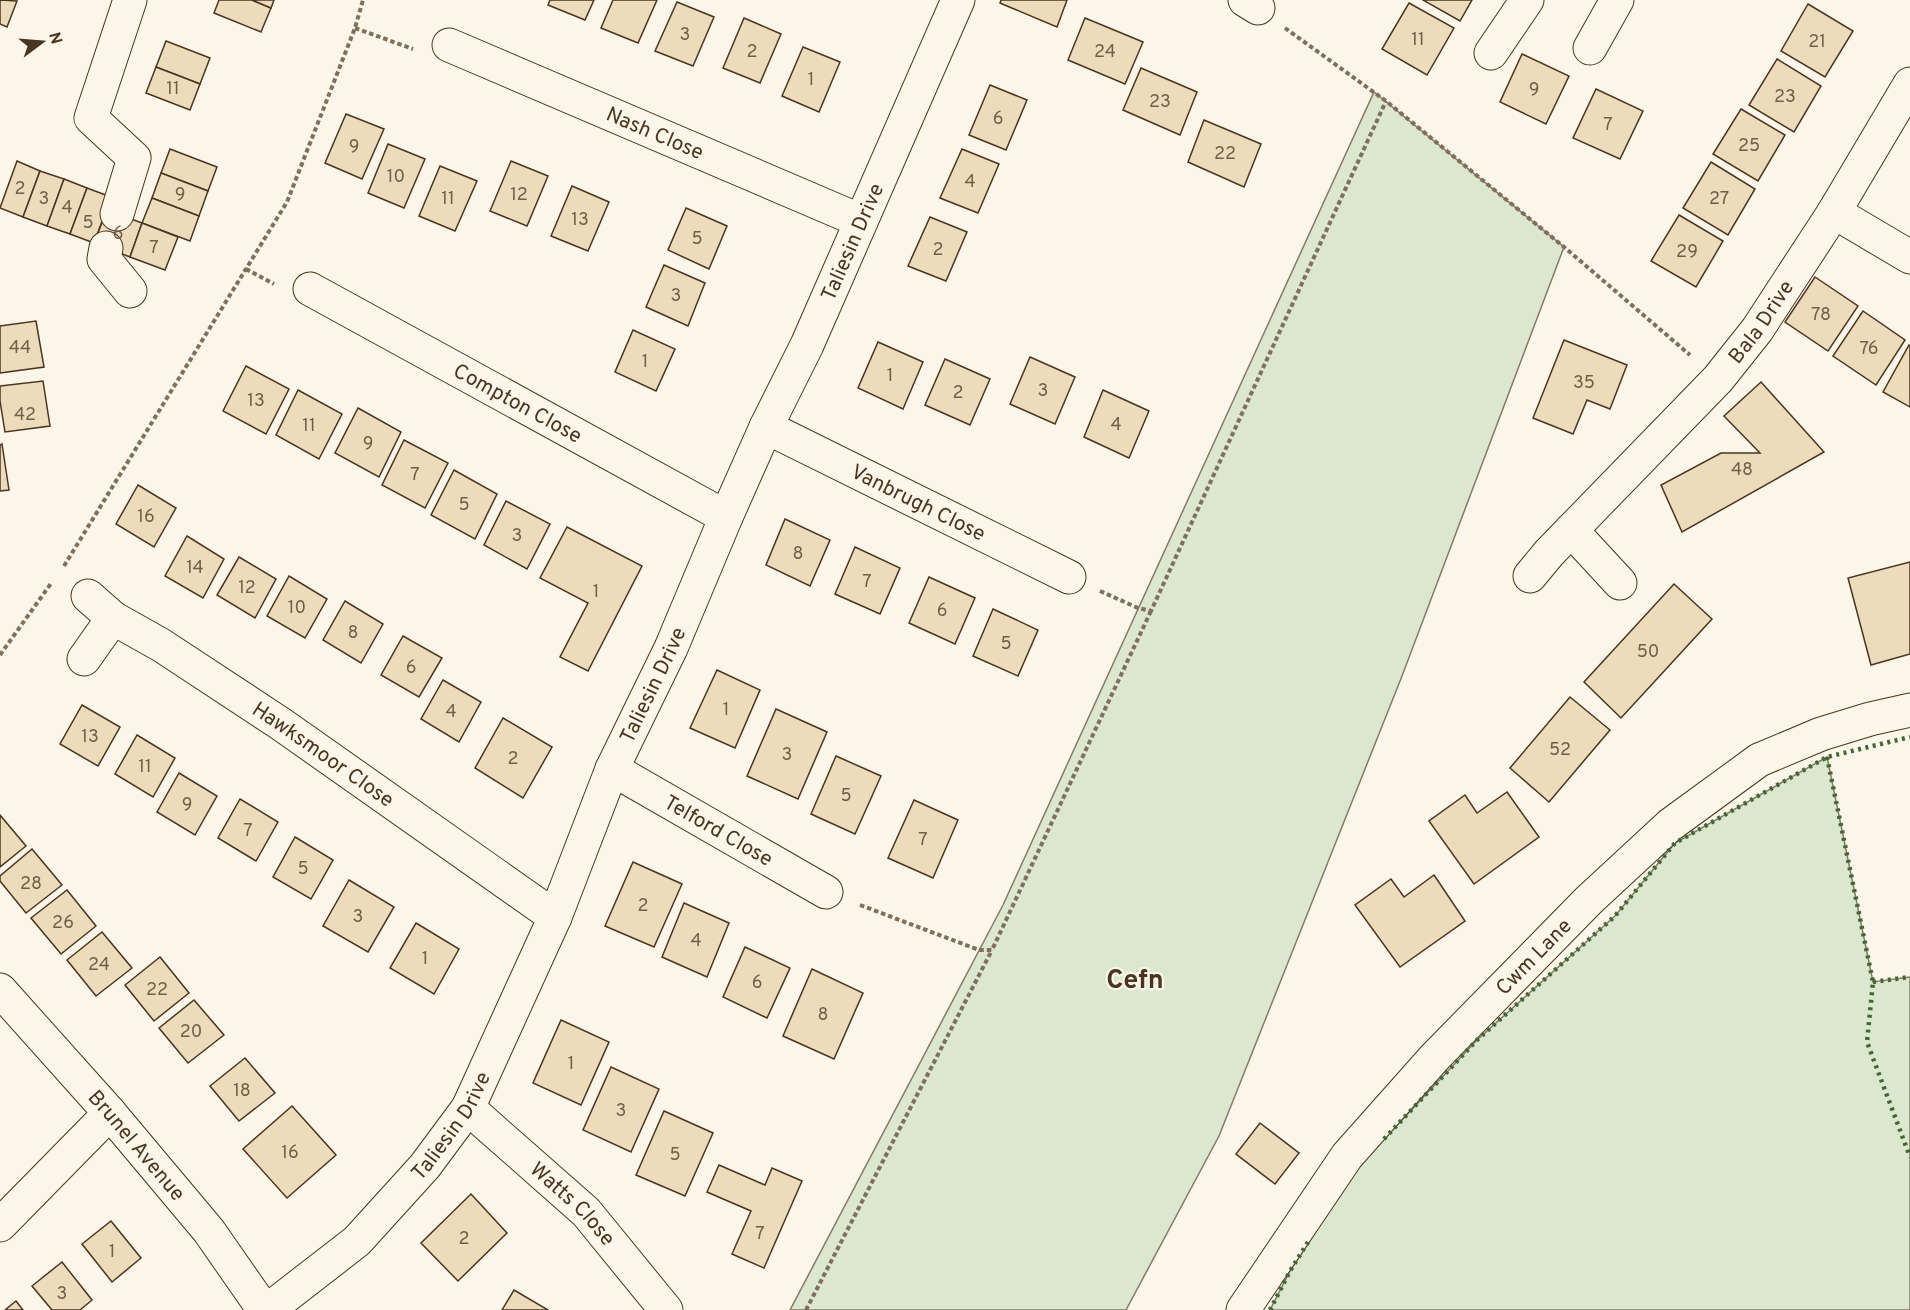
<svg xmlns="http://www.w3.org/2000/svg" width="1910" height="1310" font-family="Overpass,sans-serif">
<style>
.green{fill:#dce7d0;stroke:#887966;stroke-width:1.5}
.building{fill:#ecdcbc;stroke:#4a3520;stroke-width:1.5}
.lines{fill:none;stroke-linecap:round;stroke-linejoin:round}
.minor-casing{stroke:#4a3520;stroke-width:35}
.path{stroke:#7f6f5c;stroke-width:4;stroke-dasharray:4.5 3;stroke-linecap:butt}
.minor{stroke:#fbf6e9;stroke-width:33}
.hedge{stroke:#436837;stroke-width:4.5;stroke-dasharray:3 4.5;stroke-linecap:butt}
.labels{text-anchor:middle;stroke-width:4.5;stroke-linejoin:round;paint-order:stroke}
.number-label{font-size:18px;fill:#725f47}
.street-label{font-size:21px;fill:#4a3520;stroke:#fbf6e9}
.district-label{font-size:27px;font-weight:bold;fill:#4a3520;stroke:#fbf6e9}
</style>
<rect width="100%" height="100%" fill="#fbf6e9"/>
<g class="green">
<polygon points="1374,92 1564,247 1402,676 1219,1136 1126,1310 790,1310 1003,905"/>
<polygon points="1827,757 1873,982 1910,977 1910,1310 1270,1310 1290,1271 1355,1170 1477,1040 1615,916 1675,843"/>
</g>
<g class="building">
<polygon points="0,0 17,1 7,27 0,24"/>
<polygon points="219,0 252,0 271,8 261,32 214,13"/>
<polygon points="252,0 274,0 271,8"/>
<polygon points="550,0 594,0 585,20 548,5"/>
<polygon points="613,0 657,0 638,43 601,28"/>
<polygon points="1001,0 1067,0 1057,27 1000,3"/>
<polygon points="1423,0 1472,0 1460,21"/>
<polygon points="677,2 714,17 693,66 655,51"/>
<polygon points="1409,3 1454,28 1427,75 1382,49"/>
<polygon points="1808,4 1853,31 1825,77 1781,51"/>
<polygon points="744,18 781,34 760,83 723,68"/>
<polygon points="1085,18 1143,42 1125,84 1068,60"/>
<polygon points="166,41 210,58 200,84 156,67"/>
<polygon points="803,47 840,62 819,112 782,96"/>
<polygon points="1522,54 1569,76 1546,124 1500,102"/>
<polygon points="1777,59 1821,86 1794,132 1749,105"/>
<polygon points="156,67 200,84 190,110 146,93"/>
<polygon points="1141,68 1197,92 1180,135 1123,110"/>
<polygon points="990,85 1027,100 1006,150 969,135"/>
<polygon points="1596,89 1643,111 1620,159 1573,138"/>
<polygon points="1741,109 1785,135 1758,181 1713,154"/>
<polygon points="346,114 384,129 362,179 325,163"/>
<polygon points="1204,120 1261,144 1244,187 1188,162"/>
<polygon points="388,144 425,159 404,208 368,193"/>
<polygon points="170,149 217,167 208,191 161,173"/>
<polygon points="962,149 999,164 978,213 940,198"/>
<polygon points="17,161 40,171 23,217 0,208"/>
<polygon points="511,161 548,176 527,226 490,211"/>
<polygon points="1711,162 1755,189 1728,235 1683,208"/>
<polygon points="440,166 477,181 455,231 419,216"/>
<polygon points="40,171 64,179 47,226 23,217"/>
<polygon points="161,173 208,191 199,216 152,198"/>
<polygon points="64,179 87,188 70,234 47,226"/>
<polygon points="572,186 609,202 588,251 551,236"/>
<polygon points="87,188 111,197 94,243 70,234"/>
<polygon points="152,198 199,216 190,241 142,223"/>
<polygon points="686,208 727,226 709,269 668,250"/>
<polygon points="107,210 142,223 130,257 94,243"/>
<polygon points="1679,215 1723,241 1696,287 1651,261"/>
<polygon points="930,217 967,232 946,281 908,266"/>
<polygon points="142,223 178,237 165,270 130,257"/>
<polygon points="664,265 705,283 688,326 646,307"/>
<polygon points="1815,277 1858,306 1828,351 1785,322"/>
<polygon points="1863,311 1905,340 1876,385 1833,356"/>
<polygon points="36,321 44,367 0,373 0,326"/>
<polygon points="633,330 675,349 656,391 615,372"/>
<polygon points="1564,340 1627,365 1610,409 1587,400 1573,434 1533,418"/>
<polygon points="878,342 923,362 903,409 858,388"/>
<polygon points="1909,345 1910,346 1910,407 1883,392"/>
<polygon points="1030,357 1075,377 1055,424 1010,404"/>
<polygon points="945,359 990,379 970,425 925,405"/>
<polygon points="246,366 289,389 266,434 223,411"/>
<polygon points="43,381 50,426 5,432 0,401 0,386"/>
<polygon points="1761,382 1824,452 1682,532 1661,485 1721,453 1760,453 1724,416"/>
<polygon points="298,390 342,414 319,459 276,435"/>
<polygon points="1103,390 1149,411 1129,458 1084,437"/>
<polygon points="358,408 401,432 379,477 335,453"/>
<polygon points="404,440 448,463 425,508 382,485"/>
<polygon points="2,444 9,490 0,491 0,445"/>
<polygon points="454,470 497,494 475,539 431,515"/>
<polygon points="138,485 176,508 154,547 116,524"/>
<polygon points="506,501 550,524 527,569 484,545"/>
<polygon points="785,519 830,540 810,586 766,565"/>
<polygon points="567,527 642,566 588,671 560,657 588,603 540,578"/>
<polygon points="187,536 224,559 203,598 165,576"/>
<polygon points="855,547 900,568 880,614 835,594"/>
<polygon points="239,557 276,579 255,618 217,595"/>
<polygon points="1910,562 1910,654 1871,665 1848,578"/>
<polygon points="289,576 327,599 305,638 267,616"/>
<polygon points="929,577 975,598 955,644 909,623"/>
<polygon points="1674,584 1712,619 1621,718 1584,682"/>
<polygon points="345,601 383,624 361,663 323,640"/>
<polygon points="993,609 1038,630 1018,676 973,656"/>
<polygon points="403,636 442,658 419,697 381,675"/>
<polygon points="717,670 760,690 735,748 690,728"/>
<polygon points="443,680 481,702 459,742 421,719"/>
<polygon points="1570,697 1610,730 1549,802 1510,768"/>
<polygon points="82,705 120,727 98,766 60,744"/>
<polygon points="776,709 827,732 798,799 747,776"/>
<polygon points="503,718 552,747 523,798 475,768"/>
<polygon points="137,735 175,758 153,797 115,774"/>
<polygon points="836,756 881,776 855,834 811,814"/>
<polygon points="179,773 217,796 195,835 157,812"/>
<polygon points="1507,792 1539,837 1474,884 1429,821 1465,795 1477,813"/>
<polygon points="240,799 278,822 256,861 218,838"/>
<polygon points="914,800 958,820 933,878 888,858"/>
<polygon points="0,815 26,846 0,867"/>
<polygon points="295,837 333,860 311,899 273,877"/>
<polygon points="32,849 62,885 26,913 0,881 0,876"/>
<polygon points="633,862 682,884 654,947 605,926"/>
<polygon points="1434,875 1465,921 1400,967 1355,905 1391,879 1404,897"/>
<polygon points="349,880 394,907 368,952 323,926"/>
<polygon points="67,890 96,926 61,954 31,918"/>
<polygon points="684,903 729,923 707,977 662,957"/>
<polygon points="416,923 459,949 434,994 390,968"/>
<polygon points="102,932 132,968 96,996 67,960"/>
<polygon points="745,947 790,968 767,1018 723,997"/>
<polygon points="160,957 189,993 154,1021 125,985"/>
<polygon points="812,969 863,993 834,1059 783,1036"/>
<polygon points="194,1000 224,1035 188,1063 159,1028"/>
<polygon points="561,1020 609,1042 581,1105 533,1083"/>
<polygon points="245,1058 275,1093 239,1121 210,1086"/>
<polygon points="611,1067 659,1089 631,1152 583,1130"/>
<polygon points="292,1106 336,1155 287,1198 243,1149"/>
<polygon points="664,1111 713,1133 685,1196 636,1175"/>
<polygon points="1260,1123 1299,1153 1275,1184 1236,1154"/>
<polygon points="719,1165 765,1185 772,1168 802,1181 764,1268 732,1254 751,1211 707,1192"/>
<polygon points="471,1194 507,1233 458,1281 421,1243"/>
<polygon points="111,1221 141,1258 112,1282 82,1244"/>
<polygon points="62,1262 92,1300 80,1310 52,1310 32,1286"/>
<polygon points="514,1290 548,1310 502,1310"/>
<polygon points="16,1301 23,1310 5,1310"/>
</g>
<g class="lines">
<g class="minor-casing">
<g id="minor">
<polyline points="1245,0 1258,8"/>
<path id="s1" d="M449,45l412,176"/>
<polyline points="1590,48 1617,0"/>
<polyline points="1491,53 1527,0"/>
<polyline points="1834,212 1910,257"/>
<polyline points="117,214 134,158 91,118 130,0"/>
<polyline points="106,248 104,259 130,291"/>
<path id="s2" d="M310,289l416,228"/>
<path id="s3" d="M766,427l303,150"/>
<polyline points="1571,530 1620,583"/>
<path id="s4" d="M1530,576l19,-23 169,-174 39,-49 77,-118 76,-128"/>
<path id="s5" d="M88,596l25,22 48,27 120,79 274,193"/>
<polyline points="84,659 113,618"/>
<path id="s6" d="M612,769l214,123"/>
<path id="s7" d="M0,990l110,123 99,118 55,79"/>
<path id="s8" d="M468,1108l118,104 80,98"/>
<polyline points="0,1225 110,1113"/>
<path id="s9" d="M268,1310l89,-69 68,-75 43,-58 87,-191 57,-148 59,-121 55,-131 40,-90 41,-82 151,-345"/>
<path id="s10" d="M1243,1310l104,-154 88,-99 154,-157 81,-75 89,-65 62,-26 49,-15 40,-9"/>
</g>
</g>
<g class="path">
<polyline points="355,28 413,49"/>
<polyline points="1285,28 1386,101 1564,247 1690,355"/>
<polyline points="246,269 274,284"/>
<polyline points="64,566 287,202 355,28 363,0"/>
<polyline points="1100,591 1138,608 1151,611 1386,101"/>
<polyline points="0,655 52,582"/>
<polyline points="860,905 979,950 992,950 1151,611"/>
<polyline points="806,1310 992,950"/>
</g>
<use href="#minor" class="minor"/>
<g class="hedge">
<polyline points="1827,757 1873,982 1867,1042 1910,1157"/>
<polyline points="1873,982 1910,977"/>
<polyline points="1384,1139 1477,1040 1615,916 1675,843 1827,757 1910,737"/>
<polyline points="1270,1310 1290,1271 1308,1242"/>
</g>
</g>
<g class="labels">
<g class="number-label">
<text x="685" y="40">3</text>
<text x="1418" y="45">11</text>
<text x="1817" y="47">21</text>
<text x="752" y="57">2</text>
<text x="1105" y="57">24</text>
<text x="811" y="85">1</text>
<text x="173" y="94">11</text>
<text x="1534" y="95">9</text>
<text x="1785" y="102">23</text>
<text x="1160" y="107">23</text>
<text x="998" y="124">6</text>
<text x="1608" y="130">7</text>
<text x="1749" y="151">25</text>
<text x="354" y="152">9</text>
<text x="1225" y="159">22</text>
<text x="396" y="182">10</text>
<text x="970" y="187">4</text>
<text x="20" y="194">2</text>
<text x="180" y="200">9</text>
<text x="519" y="200">12</text>
<text x="44" y="204">3</text>
<text x="448" y="204">11</text>
<text x="1719" y="204">27</text>
<text x="67" y="213">4</text>
<text x="580" y="225">13</text>
<text x="88" y="228">5</text>
<text x="118" y="239">6</text>
<text x="697" y="244">5</text>
<text x="154" y="253">7</text>
<text x="938" y="255">2</text>
<text x="1687" y="257">29</text>
<text x="676" y="301">3</text>
<text x="1821" y="320">78</text>
<text x="20" y="353">44</text>
<text x="1869" y="354">76</text>
<text x="645" y="367">1</text>
<text x="890" y="381">1</text>
<text x="1584" y="388">35</text>
<text x="1043" y="396">3</text>
<text x="958" y="398">2</text>
<text x="256" y="406">13</text>
<text x="25" y="420">42</text>
<text x="1116" y="430">4</text>
<text x="309" y="431">11</text>
<text x="368" y="449">9</text>
<text x="1742" y="475">48</text>
<text x="415" y="480">7</text>
<text x="464" y="510">5</text>
<text x="146" y="522">16</text>
<text x="517" y="541">3</text>
<text x="798" y="559">8</text>
<text x="195" y="573">14</text>
<text x="867" y="587">7</text>
<text x="247" y="593">12</text>
<text x="596" y="597">1</text>
<text x="297" y="613">10</text>
<text x="942" y="616">6</text>
<text x="353" y="638">8</text>
<text x="1006" y="649">5</text>
<text x="1648" y="657">50</text>
<text x="411" y="673">6</text>
<text x="726" y="715">1</text>
<text x="451" y="717">4</text>
<text x="90" y="742">13</text>
<text x="1560" y="755">52</text>
<text x="787" y="760">3</text>
<text x="513" y="764">2</text>
<text x="145" y="772">11</text>
<text x="846" y="801">5</text>
<text x="187" y="810">9</text>
<text x="248" y="836">7</text>
<text x="923" y="845">7</text>
<text x="303" y="874">5</text>
<text x="31" y="889">28</text>
<text x="643" y="911">2</text>
<text x="358" y="922">3</text>
<text x="63" y="928">26</text>
<text x="696" y="946">4</text>
<text x="425" y="964">1</text>
<text x="99" y="970">24</text>
<text x="757" y="988">6</text>
<text x="157" y="995">22</text>
<text x="823" y="1020">8</text>
<text x="191" y="1037">20</text>
<text x="571" y="1069">1</text>
<text x="242" y="1096">18</text>
<text x="621" y="1116">3</text>
<text x="290" y="1158">16</text>
<text x="675" y="1160">5</text>
<text x="760" y="1239">7</text>
<text x="464" y="1244">2</text>
<text x="112" y="1257">1</text>
<text x="62" y="1299">3</text>
</g>
<g class="street-label">
<text dy="7" stroke="none"><textPath href="#s1" startOffset="224">Nash Close</textPath></text>
<text dy="7" stroke="none"><textPath href="#s9" startOffset="1234">Taliesin Drive</textPath></text>
<text dy="7" stroke="none"><textPath href="#s4" startOffset="344">Bala Drive</textPath></text>
<text dy="7" stroke="none"><textPath href="#s2" startOffset="237">Compton Close</textPath></text>
<text dy="7" stroke="none"><textPath href="#s3" startOffset="170">Vanbrugh Close</textPath></text>
<text dy="7" stroke="none"><textPath href="#s9" startOffset="748">Taliesin Drive</textPath></text>
<text dy="7" stroke="none"><textPath href="#s5" startOffset="284">Hawksmoor Close</textPath></text>
<text dy="7" stroke="none"><textPath href="#s6" startOffset="123">Telford Close</textPath></text>
<text dy="7" stroke="none"><textPath href="#s10" startOffset="459">Cwm Lane</textPath></text>
<text dy="7" stroke="none"><textPath href="#s9" startOffset="262">Taliesin Drive</textPath></text>
<text dy="7" stroke="none"><textPath href="#s7" startOffset="207">Brunel Avenue</textPath></text>
<text dy="7" stroke="none"><textPath href="#s8" startOffset="142">Watts Close</textPath></text>
</g>
<g class="district-label">
<text x="1135" y="988">Cefn</text>
</g>
</g>
<g transform="translate(42 42) rotate(74)" stroke="#fbf6e9" stroke-width="4.5" paint-order="stroke">
<path d="M0-4.5L10 22L0 15L-10 22Z" fill="#4a3520"/>
<text y="-9" font-size="16" font-weight="bold" text-anchor="middle" fill="#4a3520">N</text>
</g>
</svg>
